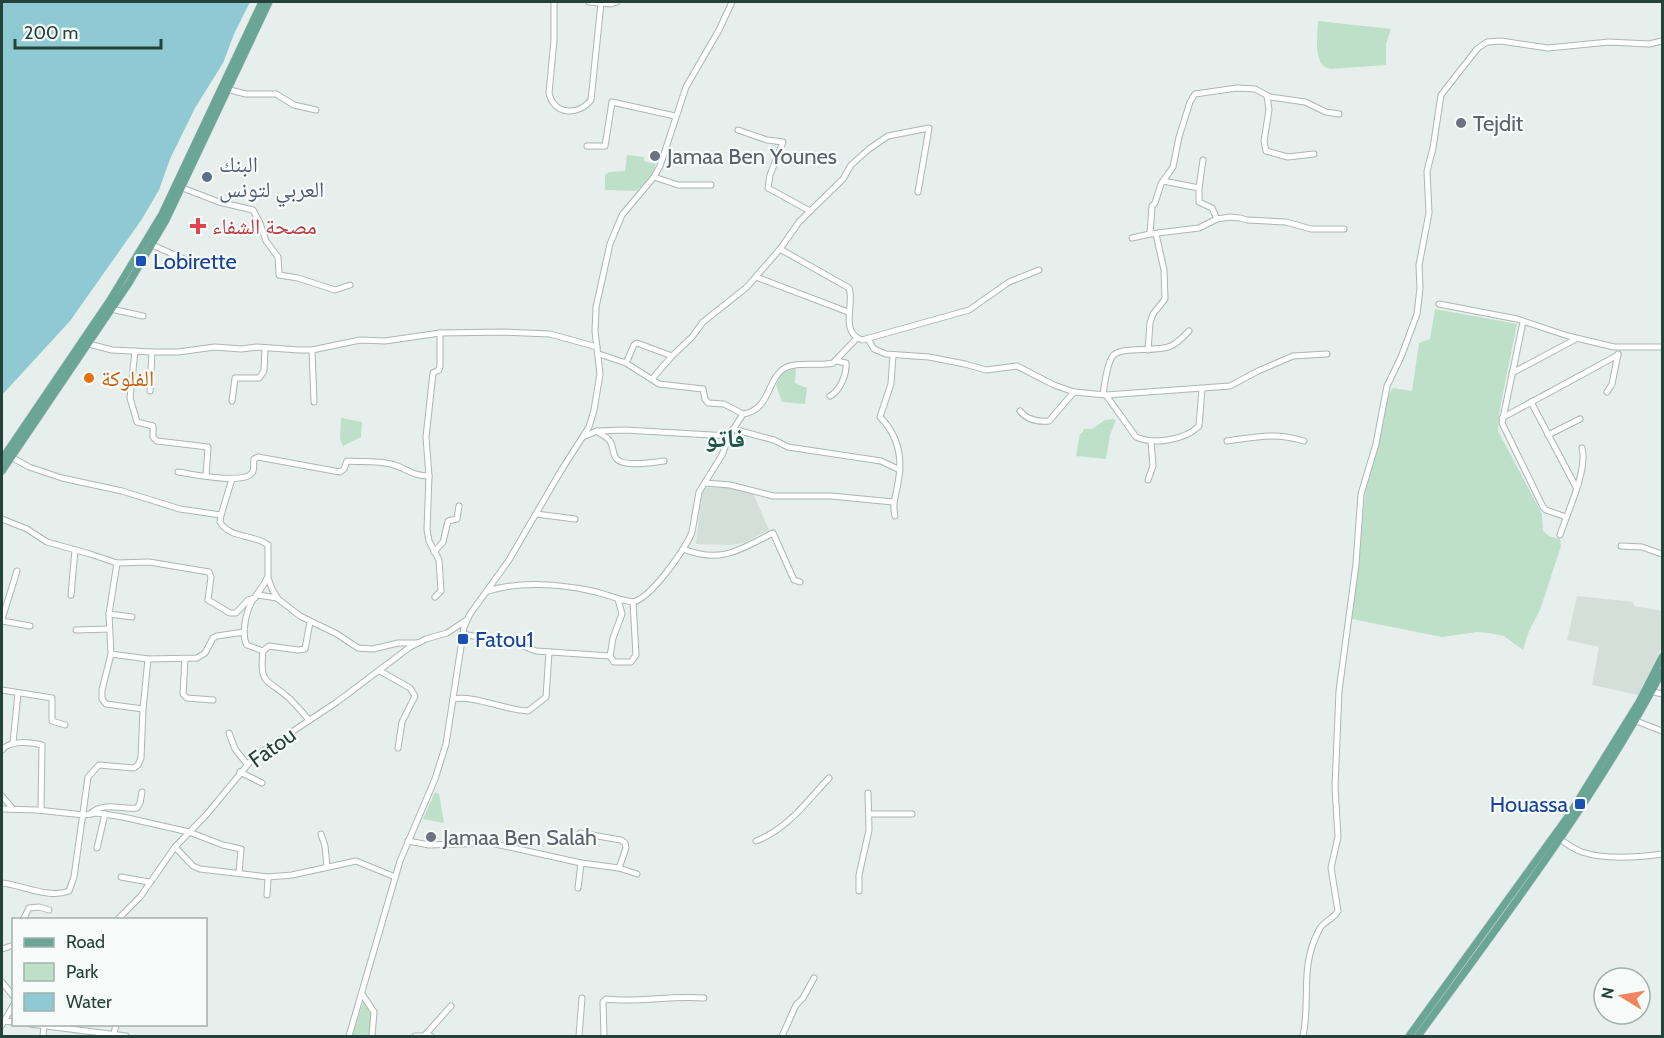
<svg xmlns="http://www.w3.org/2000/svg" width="1664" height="1038" font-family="Cabin,'Noto Naskh Arabic',sans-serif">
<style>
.built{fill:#d4dfda}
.green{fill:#bfe0c8}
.water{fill:#8ec9d4}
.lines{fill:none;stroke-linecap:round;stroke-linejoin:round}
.minor-casing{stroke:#a8b8b2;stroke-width:7}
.major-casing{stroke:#c2cac8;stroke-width:8}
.minor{stroke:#fff;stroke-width:5}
.major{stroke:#6aa596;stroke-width:7}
.worship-dot{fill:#6b7280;stroke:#f7fbf9;stroke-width:2}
.service-dot{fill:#5c6f8a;stroke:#f7fbf9;stroke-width:2}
.health-dot{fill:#e0444e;stroke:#f7fbf9;stroke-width:2}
.transit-dot{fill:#1a4fb4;stroke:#f7fbf9;stroke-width:2}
.food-dot{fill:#e8710a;stroke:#f7fbf9;stroke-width:2}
.labels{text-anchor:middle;stroke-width:4.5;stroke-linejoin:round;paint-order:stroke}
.worship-label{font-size:22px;fill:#5b616d;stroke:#f7fbf9;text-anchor:start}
.service-label{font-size:22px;fill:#4e5e75;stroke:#f7fbf9;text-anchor:start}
.health-label{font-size:22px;fill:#be3a42;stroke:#f7fbf9;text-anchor:start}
.transit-label{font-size:22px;fill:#164399;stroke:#f7fbf9;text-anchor:start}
.food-label{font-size:22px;fill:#c56008;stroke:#f7fbf9;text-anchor:start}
.street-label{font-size:22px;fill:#24423a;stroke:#f7fbf9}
.quarter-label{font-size:26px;font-weight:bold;fill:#1f5548;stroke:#f7fbf9}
</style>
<rect width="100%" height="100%" fill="#e6efeb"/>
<g class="built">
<polygon points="727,486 753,493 769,530 744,543 731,545 696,544 702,491 705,488"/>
<polygon points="1577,596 1633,602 1634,606 1662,611 1662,647 1638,695 1592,685 1599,647 1567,640"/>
</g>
<g class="green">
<path d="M1318,21l73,8 -5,15v21l-56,4c-18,-4 -12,-33 -12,-48z"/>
<polygon points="627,155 644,157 644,161 656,164 652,175 637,191 605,190 605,175 609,172 625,171"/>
<polygon points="1435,309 1517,324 1499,413 1498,431 1542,514 1543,531 1549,536 1560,539 1561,546 1540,610 1529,631 1523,650 1504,636 1489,633 1477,632 1442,637 1352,619 1366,486 1389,394 1393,388 1412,391 1419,343 1430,339"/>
<polygon points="796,368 795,383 807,388 805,404 782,402 776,385 782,373"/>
<polygon points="341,418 362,422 361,437 343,446 340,439"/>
<polygon points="1114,419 1116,420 1110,435 1106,459 1076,456 1080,434 1082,433 1084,429 1092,429 1105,420"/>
<polygon points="435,792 439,794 444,823 423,819"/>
<polygon points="364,1000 372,1006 371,1036 352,1036"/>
</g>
<polygon class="water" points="2,2 250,2 234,34 223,63 195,108 170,159 159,190 142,219 70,321 2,395"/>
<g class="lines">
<g class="minor-casing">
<g id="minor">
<path d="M554,2v38l-5,53c5,22 29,23 42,7l10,-97"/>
<polyline points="589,2 611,4 617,2"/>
<polyline points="226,89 246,94 276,94 294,105 316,110"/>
<polyline points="1267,96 1269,110 1264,141 1266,151 1288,157 1314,154"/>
<polyline points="738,130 767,140 783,142 770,175 768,188 810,211"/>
<polyline points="587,146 605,146 612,102 675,116"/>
<polyline points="654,177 678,185 711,185"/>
<polyline points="1163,181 1199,188 1199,202 1212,208 1217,219"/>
<polyline points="180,187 219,202 253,210 260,223 266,241 278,257 279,275 298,278 335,290 350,285"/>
<polyline points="1199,188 1203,160"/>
<polyline points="1150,234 1152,206 1155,203 1161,184 1173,167 1179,137 1190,102 1195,94 1237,88 1255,89 1270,97 1305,102 1326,112 1339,114"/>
<polyline points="1132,238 1150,234 1199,228 1217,219 1230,217 1240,218 1247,220 1286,222 1311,229 1344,229"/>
<polyline points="152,245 200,266"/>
<path d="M780,249l69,39c6,15 -10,44 13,52l107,-30 40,-28 30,-12"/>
<polyline points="756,277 848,312"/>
<polyline points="1439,304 1517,319 1568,336 1614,347 1662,347"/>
<polyline points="111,309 143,316"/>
<polyline points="1523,322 1502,423 1543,507 1546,510 1566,517"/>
<polyline points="868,339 874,349 886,354 929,357 965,364 986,370 1017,366 1054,385 1074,392 1106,395 1230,386 1258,371 1293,356 1327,354"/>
<polyline points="85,343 112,350 152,352 178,352 215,347 241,349 257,347 299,350 312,350 360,340 385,341 440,333 505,332 550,334 597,347"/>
<polyline points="312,350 314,402"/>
<polyline points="1148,350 1150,323 1153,314 1165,299 1164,270 1156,234"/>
<polyline points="135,351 130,398 137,422 153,426 153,437 157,441 208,447 206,476"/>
<path d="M599,354l27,9 33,21 44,5 2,10 3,4 16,1 19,10c27,-4 24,-33 39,-44 13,-10 36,-3 51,-7l24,-25"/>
<path d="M893,355l-2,29 -11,33c19,19 23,41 18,66 -2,13 -6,20 -3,33"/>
<polyline points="626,363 634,345 637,343 672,356"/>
<polyline points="1512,373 1576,339"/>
<polyline points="652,379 672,356 692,337 703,322 747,287 780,249 799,222 843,179 851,165 869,149 888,136 929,128 918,192"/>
<polyline points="150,391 152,352"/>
<polyline points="1607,392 1612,384 1618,354"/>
<path d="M1103,394c2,-11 3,-27 9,-37 7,-12 44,-4 59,-11 7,-3 13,-10 18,-15"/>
<path d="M1106,395l30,42c18,8 49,3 63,-11l3,-37"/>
<path d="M830,396c10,-5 17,-22 16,-33l-9,-2"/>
<polyline points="232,401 235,378 259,378 264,371 265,348"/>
<polyline points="1531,402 1576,487"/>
<path d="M1020,411c7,9 18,11 29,10l25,-29"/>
<polyline points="1502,418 1618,355"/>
<polyline points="733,429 774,440 788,447 881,461 900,470"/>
<polyline points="597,431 625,430 729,436"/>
<polyline points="1548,435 1580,419"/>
<path d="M585,436l12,-5c4,4 9,5 12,9 5,5 3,13 7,18 6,10 38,4 48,3"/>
<path d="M1227,441c29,-4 48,-9 77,0"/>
<path d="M11,457l18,10 33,11 60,13 58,18 41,6 -1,7c10,17 34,12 48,23v33l4,11 6,10 22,17 37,18 21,14 15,1 25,-6h20"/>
<path d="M178,472c14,2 65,13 74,1 3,-3 1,-10 2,-14l4,-2 82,15 4,-3 3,-8c14,1 30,0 44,3 16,4 20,12 38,12"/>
<polyline points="1148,480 1153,466 1151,441"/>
<polyline points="705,483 730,485 773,496 831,496 893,502"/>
<polyline points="536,514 575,519"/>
<polyline points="221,515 232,479"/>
<polyline points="2,519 27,529 47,542 90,554 117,563 149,562 209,572 211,577 208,600 230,613 236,613 248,600 255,598"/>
<path d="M1560,535c7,-22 28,-65 22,-87"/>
<polyline points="1621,546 1642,547 1662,554"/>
<path d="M683,549c38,15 56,1 90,-16l21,47 6,2"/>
<polyline points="434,552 443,542 448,521 457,519 459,506"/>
<polyline points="117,563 109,614 111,654 102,690 102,699 106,704 143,709"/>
<path d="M488,591c31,-10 72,-7 104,0 14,3 27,9 41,11 18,-4 47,-47 56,-63l3,-7 7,-40 23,-37 7,-19 14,-22"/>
<polyline points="71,595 75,550"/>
<polyline points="258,595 277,598"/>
<polyline points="435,597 441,591 439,560 429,541 427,530 429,476 426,437 433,373 439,370 440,366 440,333"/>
<polyline points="109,614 132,617"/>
<polyline points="2,619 17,571"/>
<polyline points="2,621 30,626"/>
<polyline points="76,630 109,629"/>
<polyline points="462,634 518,644 536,651 610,656 614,662 631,662 636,655 633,602"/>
<path d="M263,651l-16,-6c-6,-10 -1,-32 4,-42 5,-9 12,-15 16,-25"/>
<polyline points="111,654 148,659 197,658 205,653 213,638 217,636 244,632"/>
<polyline points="610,656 613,638 622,614 618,599"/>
<polyline points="185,659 183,694 187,698 213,700"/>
<polyline points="380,671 410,688 415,696 402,722 398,748"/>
<polyline points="2,690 52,698 52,721 65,725"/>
<polyline points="1650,691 1662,694"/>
<path d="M453,699c22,-4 51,11 75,12l18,-14 3,-45"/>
<path d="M309,720c-6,-7 -13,-15 -20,-22 -21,-19 -30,-12 -26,-47l6,-5 29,4 7,-1 5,-27"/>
<polyline points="1636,721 1662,731"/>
<polyline points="229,733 235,749 247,764"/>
<polyline points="13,743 18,693"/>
<path d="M2,750c8,-10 28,-8 40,-5l-1,65"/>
<polyline points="240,772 262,783"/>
<polyline points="2,796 13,809"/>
<polyline points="2,809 37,810 84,815 97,813 123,817 189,832 223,845 241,849 239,873"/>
<path d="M90,814c13,-13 31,-4 47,-6l3,-5 2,-11"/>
<polyline points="869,814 912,814"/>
<polyline points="580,833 621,840 625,843 626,848 619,868"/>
<polyline points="321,834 325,846 327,867"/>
<path d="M1558,838c8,5 15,11 24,14 23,8 58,5 80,2"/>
<polyline points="408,841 429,845 491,843 581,863 619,868 637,874"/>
<path d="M756,841c32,-12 51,-40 73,-63"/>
<polyline points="175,847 193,866 200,869 268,877 292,875 356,861 395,877"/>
<polyline points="97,848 105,814"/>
<polyline points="121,877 149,882"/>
<path d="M2,883c20,2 47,16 67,8l5,-14 14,-100 11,-12 35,3 4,-3 3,-7 2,-49 5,-50"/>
<polyline points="578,888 581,863"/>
<polyline points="859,891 859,875 869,830 868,793"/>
<polyline points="267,895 268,877"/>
<polyline points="23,920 29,908 39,907 49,910"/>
<polyline points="117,920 140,897 175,847 207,814 254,757 337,702 410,647 426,639 447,633 465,621"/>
<polyline points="2,949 14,945"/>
<polyline points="2,982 14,997"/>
<polyline points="362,994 374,1012 372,1036"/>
<polyline points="3,1021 14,1022"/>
<polyline points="30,1024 126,1036"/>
<polyline points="2,1025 14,1004"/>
<polyline points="114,1034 116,1024"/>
<polyline points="425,1035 451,1006"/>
<polyline points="43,1036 44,1026"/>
<polyline points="349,1036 400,861 435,779 446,744 464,627 470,614 509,560 562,469 589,427 594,410 600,374 595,331 596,307 610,244 622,215 654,177 660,166 686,87 719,30 732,2"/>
<polyline points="415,1036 431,1036"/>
<polyline points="579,1036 582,998"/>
<path d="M604,1036l-1,-34 3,-3c33,4 65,-4 98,-1"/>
<polyline points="782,1036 796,1005 803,998 814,978"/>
<path d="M1303,1036c8,-37 -4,-68 16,-106 4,-9 14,-10 19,-19l-7,-43 7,-31 -3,-50 4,-96 17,-127 5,-70 15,-50 11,-58 14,-29 16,-43 3,-26 -1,-23 10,-52 -2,-42 6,-23 8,-53 36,-46 10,-7 14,-1 47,7 61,-6 40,2 13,-3"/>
</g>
</g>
<g class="major-casing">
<g id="major">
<polyline points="2,459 110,300 162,214 262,2"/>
<polyline points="2,471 129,283 166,220 269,2"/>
<polyline points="1409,1036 1569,815 1639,702 1662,657"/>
<path d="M1418,1036c86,-118 175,-234 244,-364"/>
</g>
</g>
<use href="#minor" class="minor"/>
<use href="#major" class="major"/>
</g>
<g class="worship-dot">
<circle cx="1461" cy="123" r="6"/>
<circle cx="655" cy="156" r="6"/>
<circle cx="431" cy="837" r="6"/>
</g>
<circle class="service-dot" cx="207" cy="177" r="6"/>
<path class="health-dot" d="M195 217h6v6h6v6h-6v6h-6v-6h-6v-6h6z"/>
<g class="transit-dot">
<rect x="135" y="255" width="12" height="12" rx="3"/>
<rect x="457" y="633" width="12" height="12" rx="3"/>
<rect x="1574" y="798" width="12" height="12" rx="3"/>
</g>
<circle class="food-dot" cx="89" cy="378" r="6"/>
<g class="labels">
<g class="worship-label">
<text x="1473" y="131">Tejdit</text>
<text x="667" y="164">Jamaa Ben Younes</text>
<text x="443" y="845">Jamaa Ben Salah</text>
</g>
<g class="service-label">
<text x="219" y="172">البنك<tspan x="219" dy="25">العربي لتونس</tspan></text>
</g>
<g class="health-label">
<text x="212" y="234">مصحة الشفاء</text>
</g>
<g class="transit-label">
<text x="153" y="269">Lobirette</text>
<text x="475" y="647">Fatou1</text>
<text x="1568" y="812" text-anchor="end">Houassa</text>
</g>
<g class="food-label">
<text x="101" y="386">الفلوكة</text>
</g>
<g class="street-label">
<text transform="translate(272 747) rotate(-36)" y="8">Fatou</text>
</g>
<g class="quarter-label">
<text x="725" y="447">فاتو</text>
</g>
</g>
<rect width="1664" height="1038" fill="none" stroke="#24423a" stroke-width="6"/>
<rect x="12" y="918" width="195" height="108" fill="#f7fbf9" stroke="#a3b1ad" stroke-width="1.5"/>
<rect x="24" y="938" width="30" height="9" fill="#6aa596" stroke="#a3b1ad" stroke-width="1.5"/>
<text x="66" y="948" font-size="18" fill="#24423a">Road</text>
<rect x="24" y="963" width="30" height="18" fill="#bfe0c8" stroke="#a3b1ad" stroke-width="1.5"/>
<text x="66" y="978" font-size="18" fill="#24423a">Park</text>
<rect x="24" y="993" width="30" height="18" fill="#8ec9d4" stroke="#a3b1ad" stroke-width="1.5"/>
<text x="66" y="1008" font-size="18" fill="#24423a">Water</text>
<g transform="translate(1622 996) rotate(281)"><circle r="28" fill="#f7fbf9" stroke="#a3b1ad" stroke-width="1.5"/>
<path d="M0-4.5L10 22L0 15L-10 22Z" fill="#f4845f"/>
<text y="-9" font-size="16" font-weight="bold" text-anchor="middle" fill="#24423a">N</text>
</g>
<path d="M15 39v9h146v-9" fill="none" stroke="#24423a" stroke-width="3"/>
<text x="24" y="39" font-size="18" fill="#24423a" stroke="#f7fbf9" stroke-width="4.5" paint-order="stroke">200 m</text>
</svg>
